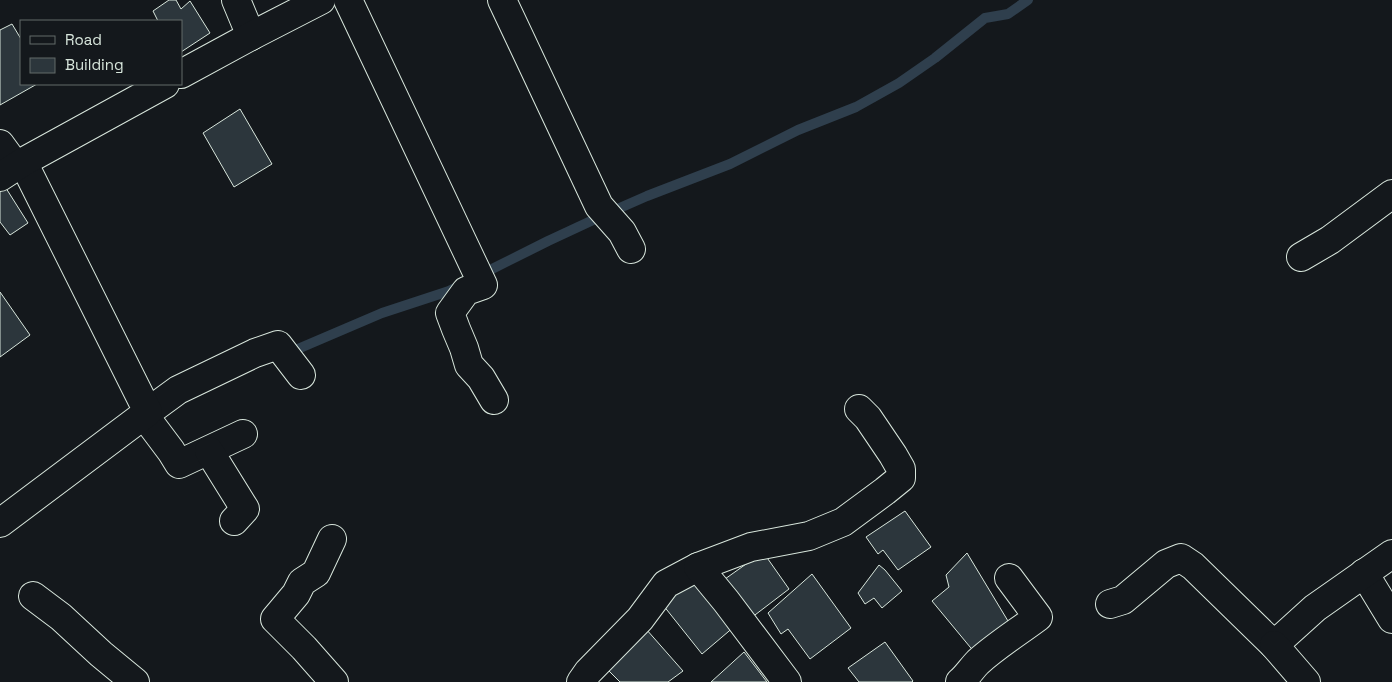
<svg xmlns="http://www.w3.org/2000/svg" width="1392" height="682" font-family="'Space Grotesk',sans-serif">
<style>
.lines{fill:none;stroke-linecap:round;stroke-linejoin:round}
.stream{stroke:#2f3f4d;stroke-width:10}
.building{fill:#2c363c;stroke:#d8e6dc}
.minor-casing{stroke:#d8e6dc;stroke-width:30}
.tertiary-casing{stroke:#d8e6dc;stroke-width:30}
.minor{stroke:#14181c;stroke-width:28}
.tertiary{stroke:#14181c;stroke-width:28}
</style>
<rect width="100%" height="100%" fill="#14181c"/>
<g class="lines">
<g class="stream">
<polyline points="480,275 548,241 606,214 647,196 730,164 798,130 856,107 899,83 935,58 985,18 1008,14 1028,0"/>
<polyline points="286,354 382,313 449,291 461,285"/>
</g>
</g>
<g class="building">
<polygon points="169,0 176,0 181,9 190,1 210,33 181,52 181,21 158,21 153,11"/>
<polygon points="12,24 21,39 21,84 37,84 0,105 0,30"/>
<polygon points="240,109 272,164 234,187 203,133"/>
<polygon points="4,185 28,223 10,235 0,222 0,188"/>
<polygon points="0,292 30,335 0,357"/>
<polygon points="905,511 931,547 898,570 883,550 878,554 866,537"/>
<polygon points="763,552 789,589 751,618 725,579"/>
<polygon points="967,553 1011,626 975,653 932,601 949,587 946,575"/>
<polygon points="879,565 885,570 902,591 882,608 874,598 865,604 858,593"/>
<polygon points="812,574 851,628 810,659 788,629 781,634 768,613"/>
<polygon points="691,577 735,626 702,654 663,605"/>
<polygon points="646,629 683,671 668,682 620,682 605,667"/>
<polygon points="885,642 913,681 912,682 859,682 848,668"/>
<polygon points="744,652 767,682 711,682"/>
</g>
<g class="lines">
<g class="minor-casing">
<g id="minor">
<polyline points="236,0 251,36"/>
<polyline points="348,0 483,285 466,291 450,313 456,329 464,348 469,365 481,378 494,400"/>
<polyline points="502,0 599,206 622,232 631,249"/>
<polyline points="0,144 16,166"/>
<polyline points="1301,257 1330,240 1392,194"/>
<polyline points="148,412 178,390 255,353 278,345 301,375"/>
<polyline points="144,415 171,451 179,464 243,434"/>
<polyline points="209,451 245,509 234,521"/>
<polyline points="0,523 148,412 23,162"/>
<polyline points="332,539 316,573 302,582 296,594 275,619 304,648 334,682"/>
<polyline points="1364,573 1392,619"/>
<polyline points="33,596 61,617 101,654 135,682"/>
<polyline points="1110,604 1123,600 1166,564 1181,558 1193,566 1274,645 1315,608 1392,554"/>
<polyline points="1274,645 1306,682"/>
<polyline points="581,682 588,672 640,619 666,584 698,567"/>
<polyline points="787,682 726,601 698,567 751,547 809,536 843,522 885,491 901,478 901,469 893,455 868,418 859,409"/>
<path d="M960,682c7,-6 12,-14 18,-20 19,-17 40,-30 60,-45l-29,-39"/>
</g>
</g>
<g class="tertiary-casing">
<g id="tertiary">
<polyline points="181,74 251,36 321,0"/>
<polyline points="0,177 23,162 165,84"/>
</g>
</g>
<use href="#minor" class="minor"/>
<use href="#tertiary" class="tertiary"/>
</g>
<rect x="20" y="20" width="162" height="65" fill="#14181c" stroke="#626a69"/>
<rect x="30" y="36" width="25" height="8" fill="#14181c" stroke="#626a69"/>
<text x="65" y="45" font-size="15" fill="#d8e6dc">Road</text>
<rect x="30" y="58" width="25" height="15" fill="#2c363c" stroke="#626a69"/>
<text x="65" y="70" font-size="15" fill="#d8e6dc">Building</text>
</svg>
